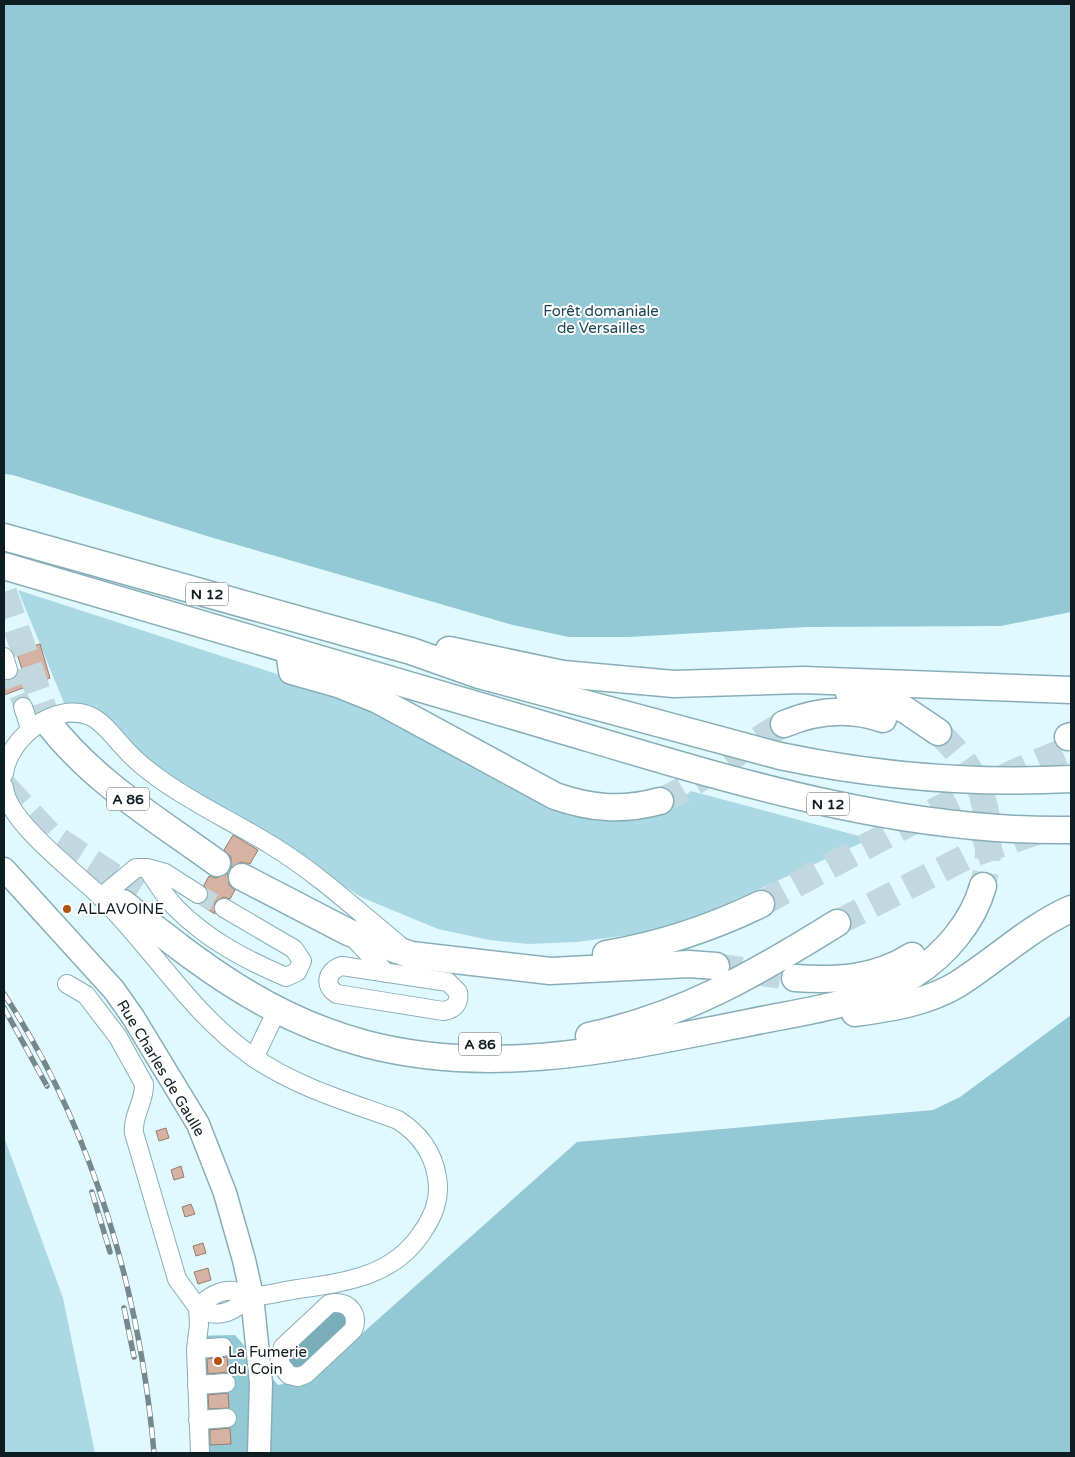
<svg xmlns="http://www.w3.org/2000/svg" width="1075" height="1457" font-family="'Varela Round',sans-serif">
<style>
.green{fill:#aad9e5}
.forest{fill:#93c8d5}
.water{fill:#79adba;stroke:#59828c}
.building{fill:#d4b3a2;stroke:#9a7b6c}
.lines{fill:none;stroke-linecap:round;stroke-linejoin:round}
.minor-tunnel{stroke:#c0d8de;stroke-width:18;stroke-dasharray:18 9;stroke-linecap:butt}
.highway-tunnel{stroke:#c0d8de;stroke-width:26;stroke-dasharray:26 13;stroke-linecap:butt}
.minor-casing{stroke:#87aeb8;stroke-width:20}
.major-casing{stroke:#87aeb8;stroke-width:25}
.highway-casing{stroke:#87aeb8;stroke-width:29}
.minor{stroke:#fff;stroke-width:18}
.major{stroke:#fff;stroke-width:22}
.highway{stroke:#fff;stroke-width:26}
.rail-casing{stroke:#74888d;stroke-width:5.5}
.rail{stroke:#fff;stroke-width:4;stroke-dasharray:11;stroke-linecap:butt}
.poi-dot{fill:#b2520f;stroke:#fff;stroke-width:2}
.labels{text-anchor:middle;stroke-width:4;stroke-linejoin:round;paint-order:stroke}
.shield{fill:#fff;stroke:#566164;stroke-width:1}
.shield-label{font-size:14px;font-weight:bold;fill:#0e1d21}
.park-label{font-size:15px;fill:#1a4853;stroke:#fff}
.poi-label{font-size:15px;fill:#0e1d21;stroke:#fff;text-anchor:start}
.street-label{font-size:15px;fill:#0e1d21;stroke:#fff}
</style>
<rect width="100%" height="100%" fill="#e0f9ff"/>
<g class="green">
<polygon points="18,590 271,672 369,708 532,798 649,813 673,805 691,791 870,839 713,910 665,927 630,935 577,942 528,944 489,940 438,929 363,898 189,792 66,708"/>
<polygon points="4,1137 63,1298 95,1453 4,1453"/>
</g>
<g class="forest">
<polygon points="4,4 1071,4 1071,612 1001,626 806,627 629,637 569,637 513,625 210,537 13,475 4,474"/>
<polygon points="1071,1015 1071,1453 192,1453 192,1336 235,1335 278,1385 311,1379 577,1142 933,1110 960,1097"/>
</g>
<polygon class="water" points="335,1307 352,1320 295,1373 284,1353"/>
<g class="building">
<polygon points="40,644 50,678 4,695 4,679 12,680 22,669 16,651"/>
<polygon points="233,835 258,850 250,864 241,862 231,868 231,857 224,850"/>
<polygon points="228,873 229,885 235,890 230,899 224,897 215,902 215,914 199,904 207,900 209,895 204,885 209,876 216,878"/>
<polygon points="166,1128 169,1138 159,1141 156,1131"/>
<polygon points="181,1166 184,1177 174,1180 171,1170"/>
<polygon points="191,1204 195,1214 185,1217 182,1207"/>
<polygon points="203,1243 206,1253 196,1256 193,1246"/>
<polygon points="208,1268 211,1280 198,1284 194,1272"/>
<polygon points="227,1357 228,1372 208,1374 207,1359"/>
<polygon points="228,1393 229,1408 209,1409 208,1395"/>
<polygon points="230,1428 231,1444 210,1445 210,1430"/>
</g>
<g class="lines">
<g class="minor-tunnel">
<polyline points="8,670 23,707"/>
<polyline points="198,894 224,908"/>
</g>
<g class="highway-tunnel">
<polyline points="4,592 49,724"/>
<path d="M938,732c48,45 59,90 45,154"/>
<polyline points="4,786 49,834 138,892"/>
<path d="M660,801c45,-20 81,-54 124,-77"/>
<path d="M761,904c102,-56 203,-113 310,-156"/>
<polyline points="837,923 970,855 1043,830"/>
<polyline points="716,966 795,978"/>
</g>
<g class="minor-casing">
<g id="minor">
<polyline points="4,657 8,670"/>
<polyline points="23,707 30,728"/>
<path d="M4,774c4,-35 50,-73 86,-58 14,6 25,23 36,34 9,10 20,19 31,27 35,26 77,45 114,68 46,28 87,66 128,100"/>
<path d="M4,787c2,33 71,85 96,109 53,52 91,118 153,161 43,30 96,45 145,63 22,14 35,32 39,57 4,22 -4,40 -16,57 -29,43 -76,48 -123,55 -15,2 -31,7 -45,7 -6,0 -13,-4 -19,-5 -13,-2 -28,7 -36,17 21,13 37,2 54,-12"/>
<path d="M198,894l-33,-21 -18,-5c9,14 18,29 30,41 31,31 69,51 109,68l11,-5 5,-11 -8,-12 -70,-41"/>
<polyline points="101,897 136,868 147,868"/>
<polyline points="351,935 386,973"/>
<path d="M342,966l106,16 10,10c2,11 -4,18 -15,19l-106,-17c-14,-8 -10,-24 5,-28z"/>
<path d="M67,984l19,11 32,42 26,47c1,17 -12,32 -10,49l43,146 21,29 1,17 -3,24 4,104"/>
<polyline points="254,1058 277,1010"/>
<path d="M334,1303c16,-1 25,12 19,27l-47,44 -8,3 -9,-2 -10,-12 4,-16 46,-43z"/>
<polyline points="196,1349 223,1347"/>
<polyline points="197,1385 226,1383"/>
<polyline points="198,1420 227,1418"/>
</g>
</g>
<g class="major-casing">
<polyline id="major" points="4,869 114,990 133,1017 198,1124 225,1193 244,1260 252,1296 261,1383 259,1453"/>
</g>
<g class="highway-casing">
<g id="highway">
<path d="M4,537l407,114 68,24 301,81c95,20 194,28 291,23"/>
<path d="M4,566c179,52 358,105 537,158 173,51 348,109 530,106"/>
<polyline points="449,650 563,674 674,684 803,680 1071,690"/>
<path d="M289,651l3,20 46,13 40,16 177,96c37,13 68,15 105,5"/>
<polyline points="849,693 904,709 938,732"/>
<path d="M49,724c45,58 109,96 168,139"/>
<path d="M784,724c33,-14 65,-17 99,-5"/>
<polyline points="1068,737 1071,736"/>
<polyline points="242,877 348,932 411,955 550,971 689,964 716,966"/>
<path d="M123,903c78,62 145,115 243,141 130,34 258,3 386,-22 54,-11 113,-18 161,-47 32,-20 60,-53 70,-89"/>
<path d="M606,954c55,-9 105,-26 155,-50"/>
<path d="M795,978c41,3 81,1 117,-22"/>
<path d="M855,1013c35,-5 72,-10 103,-29 38,-24 72,-57 113,-75"/>
<path d="M589,1036c96,-21 166,-62 248,-113"/>
</g>
</g>
<use href="#minor" class="minor"/>
<use href="#major" class="major"/>
<use href="#highway" class="highway"/>
<g class="rail-casing">
<g id="rail">
<path d="M4,994c89,135 136,299 150,459"/>
<polyline points="4,1008 47,1086"/>
<polyline points="92,1192 110,1252"/>
<polyline points="124,1308 134,1357"/>
</g>
</g>
<use href="#rail" class="rail"/>
</g>
<g class="poi-dot">
<circle cx="67" cy="909" r="5"/>
<circle cx="218" cy="1361" r="5"/>
</g>
<g class="labels">
<g class="shield">
<rect x="186" y="582.5" width="42" height="23" rx="4"/>
<rect x="107" y="787.5" width="42" height="23" rx="4"/>
<rect x="807" y="792.5" width="42" height="23" rx="4"/>
<rect x="459" y="1032.5" width="42" height="23" rx="4"/>
</g>
<g class="shield-label">
<text x="207" y="599">N 12</text>
<text x="128" y="804">A 86</text>
<text x="828" y="809">N 12</text>
<text x="480" y="1049">A 86</text>
</g>
<g class="park-label">
<text x="601" y="316">Forêt domaniale<tspan x="601" dy="17">de Versailles</tspan></text>
</g>
<g class="poi-label">
<text x="77" y="914">ALLAVOINE</text>
<text x="228" y="1357">La Fumerie<tspan x="228" dy="17">du Coin</tspan></text>
</g>
<g class="street-label">
<text transform="translate(161 1068) rotate(59)" y="5">Rue Charles de Gaulle</text>
</g>
</g>
<rect width="1075" height="1457" fill="none" stroke="#0e1d21" stroke-width="10"/>
</svg>
